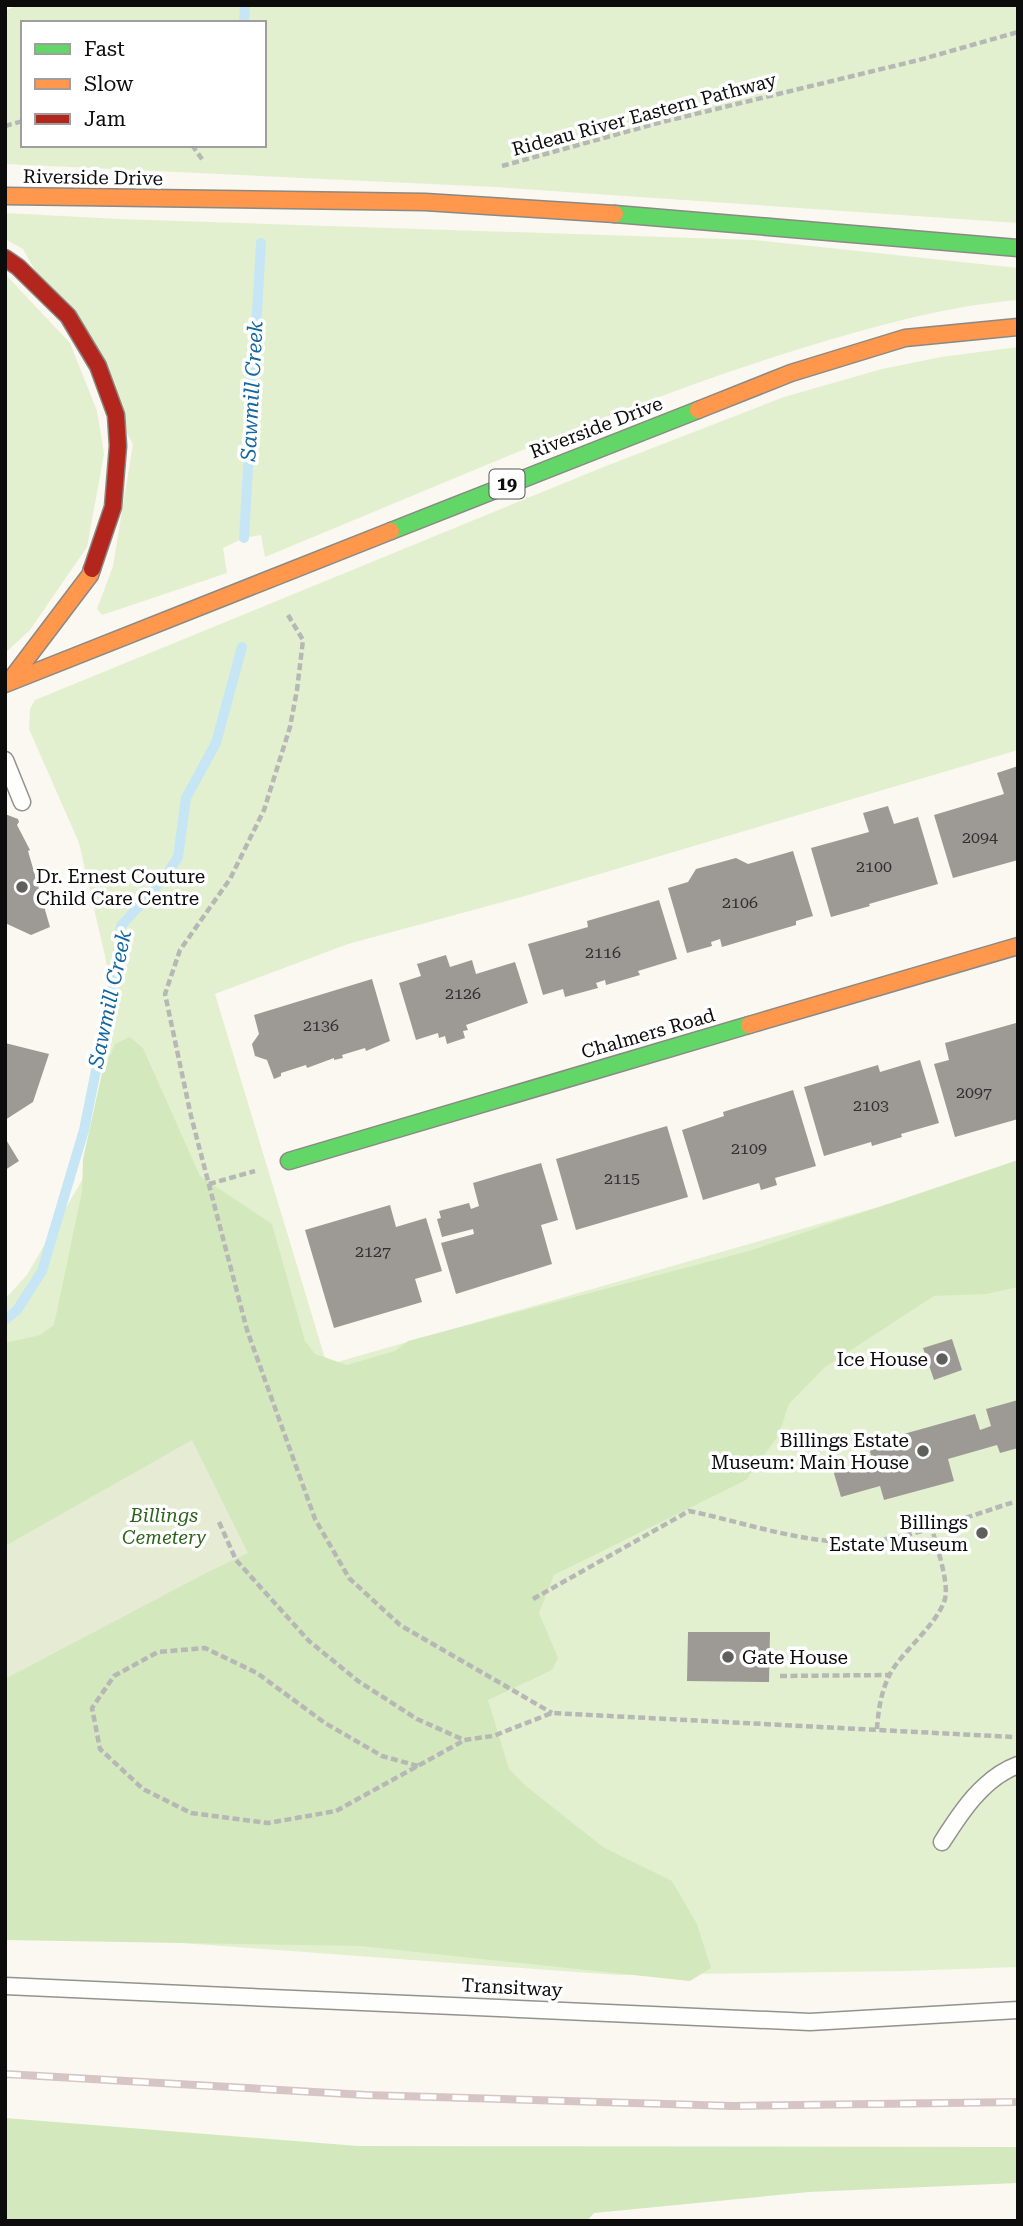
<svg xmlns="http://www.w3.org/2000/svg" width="1023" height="2226" font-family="'Roboto Serif',serif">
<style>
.green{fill:#e3f0cf;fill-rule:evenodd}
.forest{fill:#d4e8bd}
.cemetery{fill:#e6ebd4}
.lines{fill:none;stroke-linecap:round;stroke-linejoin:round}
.stream{stroke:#c6e6f5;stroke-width:10}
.building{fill:#9d9a96}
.lane-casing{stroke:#93928f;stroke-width:19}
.fast-casing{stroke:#8a8985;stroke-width:19}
.slow-casing{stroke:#8a8985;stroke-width:19}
.jam-casing{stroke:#8a8985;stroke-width:19}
.path{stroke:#b7b7b5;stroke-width:4.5;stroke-dasharray:7 3.5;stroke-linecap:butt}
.lane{stroke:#fefefd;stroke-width:16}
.fast{stroke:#63d668;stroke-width:16}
.slow{stroke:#ff974d;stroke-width:16}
.jam{stroke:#b3261e;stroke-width:16}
.rail-casing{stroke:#d7c4c5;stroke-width:8}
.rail{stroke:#fff;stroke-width:5;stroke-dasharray:16;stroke-linecap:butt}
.poi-dot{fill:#5f5f5c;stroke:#fff;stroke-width:2.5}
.labels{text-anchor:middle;stroke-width:7;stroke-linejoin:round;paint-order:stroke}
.number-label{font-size:16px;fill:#30302e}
.shield{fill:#fff;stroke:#555;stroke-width:2}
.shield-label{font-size:18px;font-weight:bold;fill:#0c0c0c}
.street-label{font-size:19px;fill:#0c0c0c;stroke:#fff}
.poi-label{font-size:19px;fill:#0c0c0c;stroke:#fff;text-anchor:end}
.park-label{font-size:19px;font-style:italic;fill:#2c641b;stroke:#fff}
.water-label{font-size:21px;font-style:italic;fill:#1366a0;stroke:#fff}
</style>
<rect width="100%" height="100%" fill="#faf8f0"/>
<g class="green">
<path d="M17,5h1001v218l-523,-36 -490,-23v-153zM23,23h241v122h-241z"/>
<path d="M5,213l114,6 635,21 264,28v32c-82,7 -160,31 -238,55 -175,56 -344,132 -515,202l-4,-22 -17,3 -21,10 4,25 -125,42 -5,-6 16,-43 20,-122 -110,-195 -18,-10z"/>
<polygon points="5,274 70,343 97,411 104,454 87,547 30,630 5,653"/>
<polygon points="1018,347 1018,750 525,896 348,944 215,994 327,1365 1018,1167 1018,1967 904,1971 617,1975 5,1930 5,1299 27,1275 93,1161 115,1000 79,843 29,729 30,709 35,700 601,468 784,397 882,369 941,357"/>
</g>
<g class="forest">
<polygon points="130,1037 143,1048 200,1176 272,1224 305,1341 315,1354 347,1365 395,1351 408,1341 749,1251 1018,1160 1018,1287 986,1294 934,1296 825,1367 789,1404 778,1436 746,1480 554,1575 539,1613 558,1658 552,1670 488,1700 509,1769 526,1786 603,1847 672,1881 697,1924 711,1968 690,1981 360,1946 5,1940 5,1343 40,1335 54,1325 82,1191 83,1159 102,1073 115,1044"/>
<polygon points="5,2118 358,2146 1018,2147 1018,2183 809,2192 594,2213 587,2221 5,2221"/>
</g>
<polygon class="cemetery" points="192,1440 248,1553 208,1572 5,1679 5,1546"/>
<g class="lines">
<g class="stream">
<polyline points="244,23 245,5"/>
<polyline points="244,538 261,243"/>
<polyline points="5,1320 17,1310 42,1271 84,1130 115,976 121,926 165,877 178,857 186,798 216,743 242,647"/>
</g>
</g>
<g class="building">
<polygon points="1018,766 1018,860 953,878 934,815 1004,794 997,773"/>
<polygon points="888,806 894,824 918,817 938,884 869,904 870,906 831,917 811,848 869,832 863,813"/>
<polygon points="5,814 18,819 19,822 17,825 30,850 28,851 50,927 31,935 5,923"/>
<polygon points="793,851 813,916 796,921 796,925 722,947 720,939 711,942 712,946 687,953 668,888 688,882 696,869 736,858 748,864"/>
<polygon points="659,900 677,959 638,971 640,975 606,985 605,980 596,983 598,988 565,997 563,989 543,995 528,944 588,927 587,921"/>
<polygon points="446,955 450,967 472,960 476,974 515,962 528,1003 466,1025 468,1030 463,1031 465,1038 447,1044 445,1036 439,1038 438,1033 416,1040 399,983 421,976 417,964"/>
<polygon points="372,979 390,1041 366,1051 365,1048 342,1055 343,1058 334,1060 334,1058 307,1068 306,1065 281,1073 281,1076 274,1079 267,1060 255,1056 252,1044 259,1034 254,1015"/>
<polygon points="1016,1023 1018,1119 955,1137 934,1064 949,1060 945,1043"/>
<polygon points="5,1043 49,1054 33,1102 5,1120"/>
<polygon points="920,1060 939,1123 901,1134 902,1137 872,1146 871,1142 824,1156 804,1087 878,1065 880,1072"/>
<polygon points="793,1090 816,1166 775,1178 777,1185 761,1190 759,1183 703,1200 682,1130 724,1116 723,1112"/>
<polygon points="667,1126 688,1197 576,1230 556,1159"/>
<polygon points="5,1138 19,1161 5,1170"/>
<polygon points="541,1163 558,1220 541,1225 552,1264 456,1294 441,1243 474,1234 473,1229 442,1237 437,1219 441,1218 439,1211 469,1203 471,1209 479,1206 473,1183"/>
<polygon points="390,1205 396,1227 426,1218 442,1271 415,1279 422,1302 334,1328 305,1230"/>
<polygon points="952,1339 962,1370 934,1380 923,1348"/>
<polygon points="1018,1400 1018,1448 1000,1453 997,1445 948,1459 954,1481 884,1500 880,1486 841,1497 833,1470 872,1459 868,1444 975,1414 980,1430 991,1426 986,1409"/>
<polygon points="688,1632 770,1632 769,1682 687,1681"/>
</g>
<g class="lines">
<g class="lane-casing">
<g id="lane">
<polyline points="5,760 22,802"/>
<path d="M942,1842c19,-30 41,-64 76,-77"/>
<polyline points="5,1986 810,2022 1018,2010"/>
</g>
</g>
<g class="fast-casing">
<g id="fast">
<polyline points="615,214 1018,248"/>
<polyline points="391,531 698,410"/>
<polyline points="289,1161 749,1025"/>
</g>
</g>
<g class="slow-casing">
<g id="slow">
<polyline points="5,196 425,202 615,214"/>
<polyline points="698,410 791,373 905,338 1018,327"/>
<polyline points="9,682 90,575 92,569"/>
<polyline points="5,684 391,531"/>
<polyline points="749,1025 1018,946"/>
</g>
</g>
<g class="jam-casing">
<polyline id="jam" points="5,258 18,267 68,316 98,366 116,415 118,446 113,507 92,569"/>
</g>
<g class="path">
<polyline points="5,126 23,121"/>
<polyline points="192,145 204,162"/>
<polyline points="502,166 658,123 919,60 1018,32"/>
<polyline points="288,615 303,640 297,690 290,727 264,810 230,879 180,950 165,994 191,1116 247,1330 315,1519 349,1578 400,1625 552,1713"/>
<polyline points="209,1184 255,1171"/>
<polyline points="219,1522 236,1560 309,1641 358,1681 417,1719 464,1740 493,1736 552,1713 1013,1737"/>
<path d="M533,1599l156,-88c54,11 108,31 164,31 51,0 113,-25 161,-40"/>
<polyline points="780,1676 889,1675"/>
<path d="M877,1729c1,-17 4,-37 12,-53 11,-23 45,-48 55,-74 7,-16 -8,-56 -12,-74"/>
<polyline points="418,1766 382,1756 325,1723 257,1673 205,1648 158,1652 114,1676 92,1708 100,1749 143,1789 191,1813 268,1823 336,1811 463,1741"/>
</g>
<use href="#lane" class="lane"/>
<use href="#fast" class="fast"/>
<use href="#slow" class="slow"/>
<use href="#jam" class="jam"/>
<g class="rail-casing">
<polyline id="rail" points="5,2074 366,2095 733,2106 1018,2102"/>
</g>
<use href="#rail" class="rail"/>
</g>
<g class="poi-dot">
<circle cx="22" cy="887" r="7"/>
<circle cx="942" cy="1359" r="7"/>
<circle cx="923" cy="1451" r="7"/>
<circle cx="982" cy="1533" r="7"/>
<circle cx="728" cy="1657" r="7"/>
</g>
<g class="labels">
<g class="number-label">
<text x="980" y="843">2094</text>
<text x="874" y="872">2100</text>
<text x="740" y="908">2106</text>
<text x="603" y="958">2116</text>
<text x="463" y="999">2126</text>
<text x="321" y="1031">2136</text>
<text x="974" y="1098">2097</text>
<text x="871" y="1111">2103</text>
<text x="749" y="1154">2109</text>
<text x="622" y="1184">2115</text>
<text x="373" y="1257">2127</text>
</g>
<rect class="shield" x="489.5" y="469.5" width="35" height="29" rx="5"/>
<g class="shield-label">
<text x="507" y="490">19</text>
</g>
<g class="street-label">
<text transform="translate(644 114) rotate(-15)" y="7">Rideau River Eastern Pathway</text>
<text transform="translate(93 177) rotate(1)" y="7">Riverside Drive</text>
<text transform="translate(596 427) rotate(-21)" y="7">Riverside Drive</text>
<text transform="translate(648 1033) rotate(-16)" y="7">Chalmers Road</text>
<text transform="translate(512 1987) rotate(3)" y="7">Transitway</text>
</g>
<g class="poi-label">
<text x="36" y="883" text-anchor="start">Dr. Ernest Couture<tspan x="36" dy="22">Child Care Centre</tspan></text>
<text x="928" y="1366">Ice House</text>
<text x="909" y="1447">Billings Estate<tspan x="909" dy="22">Museum: Main House</tspan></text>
<text x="968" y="1529">Billings<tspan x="968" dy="22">Estate Museum</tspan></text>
<text x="742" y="1664" text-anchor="start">Gate House</text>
</g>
<g class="park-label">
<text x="164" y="1522">Billings<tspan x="164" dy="22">Cemetery</tspan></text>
</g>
<g class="water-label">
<text transform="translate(252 391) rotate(-87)" y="7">Sawmill Creek</text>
<text transform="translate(110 999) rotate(-78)" y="7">Sawmill Creek</text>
</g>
</g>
<rect width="1023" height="2226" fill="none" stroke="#0c0c0c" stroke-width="14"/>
<rect x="21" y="21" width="245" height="126" fill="#ffffff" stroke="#9e9e9e" stroke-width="2"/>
<rect x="35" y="44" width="35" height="10" fill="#63d668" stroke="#9e9e9e" stroke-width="2"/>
<text x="84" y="56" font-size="21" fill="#0c0c0c">Fast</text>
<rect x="35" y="79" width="35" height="10" fill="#ff974d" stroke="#9e9e9e" stroke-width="2"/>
<text x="84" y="91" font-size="21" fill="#0c0c0c">Slow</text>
<rect x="35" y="114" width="35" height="10" fill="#b3261e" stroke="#9e9e9e" stroke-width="2"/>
<text x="84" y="126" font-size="21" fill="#0c0c0c">Jam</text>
</svg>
